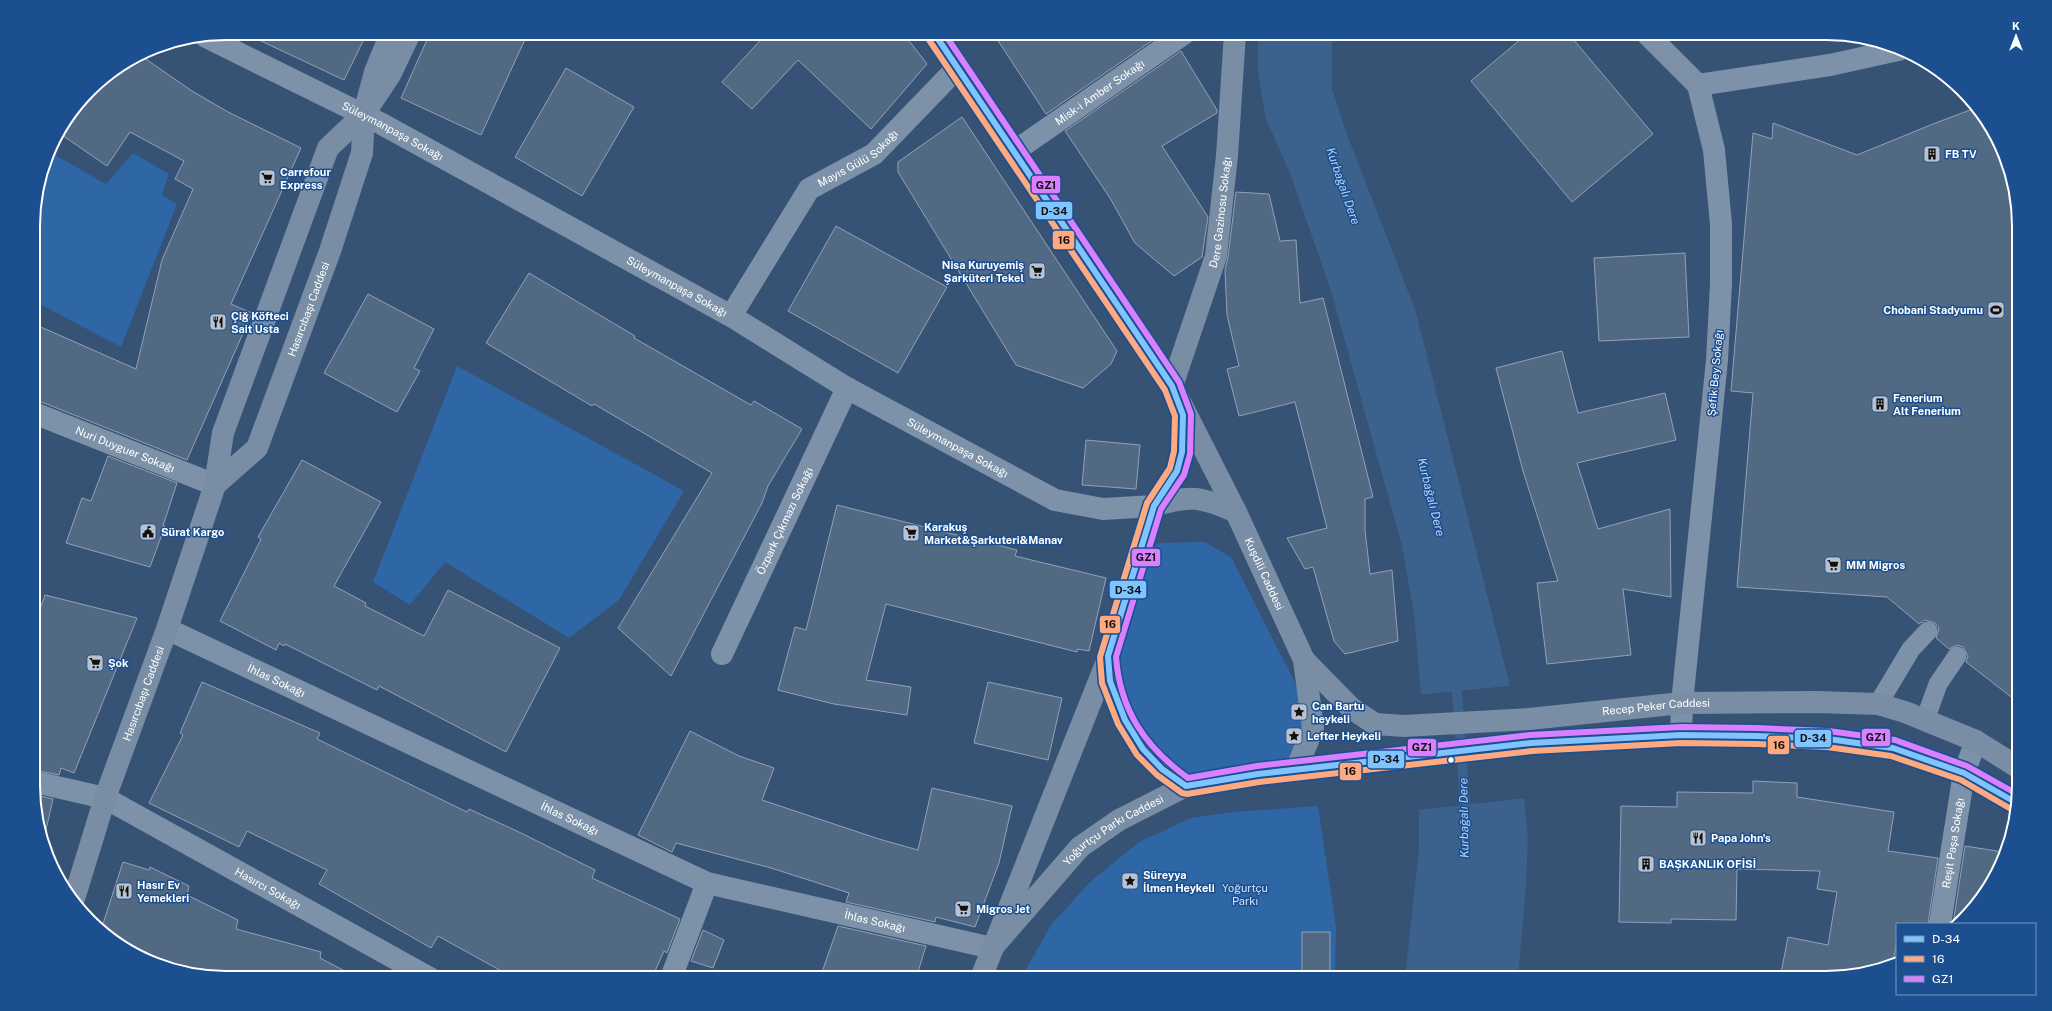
<svg xmlns="http://www.w3.org/2000/svg" width="2052" height="1011" font-family="'Public Sans',sans-serif">
<style>
.green{fill:#2f66a5}
.water{fill:#3b618d}
.pier{fill:#365274}
.lines{fill:none;stroke-linecap:round;stroke-linejoin:round}
.stream{stroke:#3b618d;stroke-width:10}
.building{fill:#526984;stroke:#92a2b6}
.lane{stroke:#7d92a8;stroke-width:19}
.street{stroke:#7d92a8;stroke-width:22}
.secondary{stroke:#798da4;stroke-width:22}
.bus-1-casing{stroke:#1b4f8f;stroke-width:9}
.bus-2-casing{stroke:#1b4f8f;stroke-width:9}
.bus-3-casing{stroke:#1b4f8f;stroke-width:9}
.bus-1{stroke:#80c4ff;stroke-width:6}
.bus-2{stroke:#ffa980;stroke-width:6}
.bus-3{stroke:#d880ff;stroke-width:6}
.bus-dot{fill:#fff;stroke:#1b4f8f;stroke-width:1.5}
.labels{text-anchor:middle;stroke-width:3;stroke-linejoin:round;paint-order:stroke}
.street-label{font-size:11px;fill:#fff;stroke:#1b4f8f}
.poi-label{font-size:11px;font-weight:bold;fill:#fff;stroke:#1b4f8f;text-anchor:start}
.park-label{font-size:11px;fill:#cfe3fa;stroke:#1b4f8f}
.water-label{font-size:12px;font-style:italic;fill:#b5d3f5;stroke:#1b4f8f}
.rim{fill:none;stroke:#fff;stroke-width:2}
.line-badge{stroke:#1b4f8f;stroke-width:1.5}
.pale-badge-label{font-size:11px;text-anchor:middle;font-weight:bold;fill:#111}
</style>
<rect width="100%" height="100%" fill="#365274"/>
<g class="green">
<polygon points="50,152 106,184 133,153 169,174 162,195 177,204 121,347 34,301 33,213"/>
<polygon points="457,366 684,491 619,600 569,638 445,562 410,605 373,582"/>
<polygon points="1205,542 1231,557 1308,708 1292,762 1196,776 1166,770 1146,748 1116,678 1126,613 1142,555 1159,543"/>
<polygon points="1318,806 1336,927 1335,978 1021,978 1051,925 1090,882 1139,842 1191,818 1233,812"/>
</g>
<g class="water">
<polygon points="1258,33 1332,33 1332,89 1346,132 1416,312 1510,686 1421,695 1414,614 1402,546 1331,291 1290,173 1266,119 1258,73"/>
<polygon points="1524,798 1528,838 1526,885 1518,978 1405,978 1419,848 1419,809"/>
</g>
<g class="pier">
<polygon points="1510,686 1511,687 1510,688 1421,697 1419,695"/>
<polygon points="1524,796 1526,798 1417,810 1419,807"/>
</g>
<g class="lines">
<polyline class="stream" points="1456,679 1466,817"/>
</g>
<g class="building">
<polygon points="244,33 367,33 344,80"/>
<polygon points="430,33 528,33 481,135 401,98"/>
<polygon points="767,33 903,33 927,64 871,129 798,60 752,109 722,82"/>
<polygon points="993,33 1163,33 1046,114"/>
<polygon points="1528,33 1568,33 1653,134 1572,202 1471,81"/>
<polygon points="1181,51 1217,110 1217,113 1162,146 1208,217 1202,257 1174,276 1135,243 1110,198 1065,131"/>
<polygon points="140,55 192,91 228,112 301,148 231,304 252,313 187,460 34,399 34,324 136,369 162,260 193,189 175,179 184,161 130,132 107,166 59,133 99,81"/>
<polygon points="566,68 634,107 582,196 515,157"/>
<polygon points="1978,107 2004,152 2017,201 2019,703 1966,662 1968,656 1963,647 1957,645 1949,649 1936,638 1939,628 1935,623 1925,620 1919,624 1887,597 1737,587 1753,393 1731,391 1753,133 1772,139 1773,123 1857,155 1933,124"/>
<polygon points="962,117 1117,351 1111,364 1083,388 1016,365 898,172 898,162"/>
<polygon points="1236,192 1269,194 1280,241 1296,240 1300,303 1323,298 1373,497 1365,499 1365,530 1370,574 1392,570 1398,641 1345,654 1334,641 1313,567 1305,569 1287,538 1327,528 1295,402 1239,416 1227,369 1239,366 1227,315 1225,270 1228,257"/>
<polygon points="836,226 947,287 898,373 788,311"/>
<polygon points="1685,253 1689,337 1599,341 1594,258"/>
<polygon points="529,273 635,336 634,338 751,405 754,401 802,429 768,486 762,503 671,676 618,628 712,473 594,404 592,406 486,343"/>
<polygon points="368,294 434,329 414,368 420,371 397,412 324,373"/>
<polygon points="1562,351 1578,413 1665,393 1676,440 1577,463 1598,529 1670,509 1671,597 1623,589 1631,655 1547,664 1537,583 1558,581 1523,471 1496,368"/>
<polygon points="1086,440 1140,445 1136,489 1082,485"/>
<polygon points="108,456 177,483 163,526 165,526 150,567 66,543 82,498 91,501"/>
<polygon points="302,460 381,502 334,586 366,603 365,606 424,636 448,590 560,648 506,752 379,686 377,690 285,644 284,646 279,643 276,650 220,621 261,539 258,537"/>
<polygon points="837,505 1017,550 1015,556 1106,578 1089,651 1077,649 1077,652 886,604 866,680 911,687 907,715 834,704 778,690 795,627 806,630"/>
<polygon points="45,595 137,618 74,773 61,768 59,775 35,770 34,626"/>
<polygon points="202,682 320,733 317,739 467,812 469,809 521,833 595,870 592,878 680,919 667,953 664,951 652,978 514,978 438,936 431,948 319,884 327,870 247,831 239,847 149,803 183,735 180,733"/>
<polygon points="988,682 1062,698 1048,760 974,743"/>
<polygon points="690,731 739,756 774,768 762,800 879,839 918,850 932,788 1012,806 999,863 975,927 936,917 935,922 846,902 849,893 771,868 676,843 672,852 638,835"/>
<polygon points="1753,781 1797,783 1797,797 1894,812 1888,851 1938,858 1928,924 1897,924 1897,941 1892,966 1838,978 1780,978 1788,937 1828,945 1837,892 1817,889 1820,871 1737,869 1736,920 1671,919 1671,923 1619,922 1621,806 1677,807 1677,792 1753,793"/>
<polygon points="35,795 53,799 45,834 41,834 35,810"/>
<polygon points="1965,846 2003,852 1999,870 1971,912 1958,924 1953,924"/>
<polygon points="123,862 149,870 150,867 189,886 187,895 238,920 236,929 321,952 320,958 358,978 226,978 181,968 121,946 101,930"/>
<polygon points="838,926 926,946 916,978 820,978"/>
<polygon points="703,930 724,940 713,968 691,961"/>
<rect x="1302" y="932" width="28" height="46"/>
</g>
<g class="lines">
<g class="lane">
<polyline points="1878,704 1911,649 1928,631"/>
<polyline points="1925,720 1938,684 1957,656"/>
</g>
<g class="street">
<polyline points="1646,33 1698,85 1714,150 1721,224 1721,284 1717,360 1682,703 1681,735"/>
<path id="s1" d="M206,37l174,86 351,193 116,72 208,112 48,9 51,-3"/>
<polyline points="1698,85 1830,65 1898,50"/>
<path id="s2" d="M1015,151l170,-118"/>
<path id="s3" d="M731,316l78,-127 65,-35 83,-86"/>
<path id="s4" d="M34,413l181,72"/>
<path id="s5" d="M167,629l540,254 285,65"/>
<path id="s6" d="M722,654l125,-266"/>
<path id="s7" d="M35,782l70,16 325,180"/>
<path id="s8" d="M1940,924l24,-151 12,-32"/>
<polyline points="671,978 707,883"/>
</g>
<g class="secondary">
<path id="s9" d="M934,33l238,353 64,126 68,148 9,68 -17,42"/>
<path id="s10" d="M1172,386l44,-130 11,-100 8,-123"/>
<polyline points="1182,411 1183,415 1182,452 1177,471 1154,506 1108,656 1110,681 1125,720 1143,749 1162,769 1186,786"/>
<path id="s11" d="M215,485l42,-37 73,-197 32,-98 2,-39 4,-16 7,-26 16,-39"/>
<path d="M1154,506c36,-12 48,-9 82,6"/>
<path id="s12" d="M1304,660l47,48 24,16 29,2 125,-7 153,-16 135,-1 61,2 27,8 71,29 43,27"/>
<path id="s13" d="M73,902l32,-104 62,-169 48,-144 8,-52 105,-285 36,-34 26,-39 20,-42"/>
<path id="s14" d="M992,948l88,-101 39,-27 67,-34 72,-12 273,-31 150,-8 76,1 71,3 65,9 71,25 51,29"/>
<polyline points="981,978 1107,661"/>
</g>
<g class="bus-1-casing">
<polyline id="bus-1" points="934,33 1172,386 1183,415 1182,452 1177,471 1154,506 1108,656 1110,681 1125,720 1143,749 1162,769 1186,786 1258,774 1531,743 1681,735 1757,736 1828,739 1893,748 1964,773 2015,802"/>
</g>
<g class="bus-2-casing">
<polyline id="bus-2" points="927,37 1165,390 1175,416 1174,451 1170,468 1147,503 1100,657 1102,683 1118,724 1137,755 1157,775 1182,793 1187,794 1259,782 1532,751 1681,743 1757,744 1827,747 1891,756 1961,780 2011,809"/>
</g>
<g class="bus-3-casing">
<path id="bus-3" d="M944,33l235,349 12,32 -1,40 -6,21 -23,34 -45,148c4,53 29,90 72,121l69,-12 273,-31 151,-8 76,1 71,3 67,9 72,26 50,28"/>
</g>
<use href="#bus-1" class="bus-1"/>
<use href="#bus-2" class="bus-2"/>
<use href="#bus-3" class="bus-3"/>
</g>
<defs>
<g id="building-square" transform="scale(0.9)"><rect x="-9" y="-9" width="18" height="18" rx="4" fill="#b9c2ce" stroke="#1b4f8f"/><path d="M-4-6H4V6H1V3H-1V6H-4ZM-2.5-4.3h1.7v1.8h-1.7ZM.8-4.3h1.7v1.8H.8ZM-2.5-1h1.7V.8h-1.7ZM.8-1h1.7V.8H.8Z" fill="#111"/></g>
<g id="supermarket-square" transform="scale(0.9)"><rect x="-9" y="-9" width="18" height="18" rx="4" fill="#b9c2ce" stroke="#1b4f8f"/><path d="M-6-5.5h2.5l.6 2H6L4.5 2H-2.5L-4.4-4H-6ZM-1.5 3.2a1.3 1.3 0 1 0 .1 0ZM3 3.2a1.3 1.3 0 1 0 .1 0Z" fill="#111"/></g>
<g id="stadium-square" transform="scale(0.9)"><rect x="-9" y="-9" width="18" height="18" rx="4" fill="#b9c2ce" stroke="#1b4f8f"/><path d="M0-5a6.5 5 0 1 0 0 10a6.5 5 0 1 0 0-10ZM-3.5-1.8h7v3.6h-7Z" fill="#111"/></g>
<g id="restaurant-square" transform="scale(0.9)"><rect x="-9" y="-9" width="18" height="18" rx="4" fill="#b9c2ce" stroke="#1b4f8f"/><path d="M-5-6h1v4h1v-4h1v4h1v-4h1v5L-1.5 .5V6h-2V.5L-5-1ZM5-6V6H3V1.5H1.5Q1.5-4 5-6Z" fill="#111"/></g>
<g id="civic-square" transform="scale(0.9)"><rect x="-9" y="-9" width="18" height="18" rx="4" fill="#b9c2ce" stroke="#1b4f8f"/><path d="M-.6-6.5H3V-4.5H.6V-3L4-1V1h2V6H-6V1h2V-1L-.6-3ZM-1.2 2.5V6h2.4V2.5Z" fill="#111"/></g>
<g id="sight-square" transform="scale(0.9)"><rect x="-9" y="-9" width="18" height="18" rx="4" fill="#b9c2ce" stroke="#1b4f8f"/><path d="M0-6L1.8-2.2L6-1.7L2.9 1.2L3.7 5.4L0 3.3L-3.7 5.4L-2.9 1.2L-6-1.7L-1.8-2.2Z" fill="#111"/></g>
</defs>
<g fill-rule="evenodd">
<use href="#building-square" x="1932" y="154"/>
<use href="#supermarket-square" x="267" y="178"/>
<use href="#supermarket-square" x="1037" y="271"/>
<use href="#stadium-square" x="1996" y="310"/>
<use href="#restaurant-square" x="218" y="322"/>
<use href="#building-square" x="1880" y="404"/>
<use href="#civic-square" x="148" y="532"/>
<use href="#supermarket-square" x="911" y="533"/>
<use href="#supermarket-square" x="1833" y="565"/>
<use href="#supermarket-square" x="95" y="663"/>
<use href="#sight-square" x="1299" y="712"/>
<use href="#sight-square" x="1294" y="736"/>
<use href="#restaurant-square" x="1698" y="838"/>
<use href="#building-square" x="1646" y="864"/>
<use href="#sight-square" x="1130" y="881"/>
<use href="#restaurant-square" x="124" y="891"/>
<use href="#supermarket-square" x="963" y="909"/>
</g>
<circle class="bus-dot" cx="1451" cy="760" r="3.5"/>
<g class="labels">
<g class="street-label">
<text dy="4" stroke="none"><textPath href="#s2" startOffset="103">Misk-i Amber Sokağı</textPath></text>
<text dy="4" stroke="none"><textPath href="#s1" startOffset="209">Süleymanpaşa Sokağı</textPath></text>
<text dy="4" stroke="none"><textPath href="#s3" startOffset="207">Mayıs Gülü Sokağı</textPath></text>
<text dy="4" stroke="none"><textPath href="#s10" startOffset="181">Dere Gazinosu Sokağı</textPath></text>
<text dy="4" stroke="none"><textPath href="#s1" startOffset="533">Süleymanpaşa Sokağı</textPath></text>
<text dy="4" stroke="none"><textPath href="#s11" startOffset="204">Hasırcıbaşı Caddesi</textPath></text>
<text transform="translate(1715 373) rotate(-85)" y="4">Şefik Bey Sokağı</text>
<text dy="4" stroke="none"><textPath href="#s1" startOffset="857">Süleymanpaşa Sokağı</textPath></text>
<text dy="4" stroke="none"><textPath href="#s4" startOffset="98">Nuri Duyguer Sokağı</textPath></text>
<text dy="4" stroke="none"><textPath href="#s6" startOffset="147">Özpark Çıkmazı Sokağı</textPath></text>
<text dy="4" stroke="none"><textPath href="#s9" startOffset="635">Kuşdili Caddesi</textPath></text>
<text dy="4" stroke="none"><textPath href="#s5" startOffset="121">İhlas Sokağı</textPath></text>
<text dy="4" stroke="none"><textPath href="#s13" startOffset="220">Hasırcıbaşı Caddesi</textPath></text>
<text dy="4" stroke="none"><textPath href="#s12" startOffset="378">Recep Peker Caddesi</textPath></text>
<text dy="4" stroke="none"><textPath href="#s5" startOffset="445">İhlas Sokağı</textPath></text>
<text dy="4" stroke="none"><textPath href="#s14" startOffset="171">Yoğurtçu Parkı Caddesi</textPath></text>
<text dy="4" stroke="none"><textPath href="#s8" startOffset="82">Reşit Paşa Sokağı</textPath></text>
<text dy="4" stroke="none"><textPath href="#s7" startOffset="258">Hasırcı Sokağı</textPath></text>
<text dy="4" stroke="none"><textPath href="#s5" startOffset="769">İhlas Sokağı</textPath></text>
</g>
<g class="poi-label">
<text x="1945" y="158">FB TV</text>
<text x="280" y="176">Carrefour<tspan x="280" dy="13">Express</tspan></text>
<text x="1024" y="269" text-anchor="end">Nisa Kuruyemiş<tspan x="1024" dy="13">Şarküteri Tekel</tspan></text>
<text x="1983" y="314" text-anchor="end">Chobani Stadyumu</text>
<text x="231" y="320">Çiğ Köfteci<tspan x="231" dy="13">Sait Usta</tspan></text>
<text x="1893" y="402">Fenerium<tspan x="1893" dy="13">Alt Fenerium</tspan></text>
<text x="924" y="531">Karakuş<tspan x="924" dy="13">Market&amp;Şarkuteri&amp;Manav</tspan></text>
<text x="161" y="536">Sürat Kargo</text>
<text x="1846" y="569">MM Migros</text>
<text x="108" y="667">Şok</text>
<text x="1312" y="710">Can Bartu<tspan x="1312" dy="13">heykeli</tspan></text>
<text x="1307" y="740">Lefter Heykeli</text>
<text x="1711" y="842">Papa John's</text>
<text x="1659" y="868">BAŞKANLIK OFİSİ</text>
<text x="1143" y="879">Süreyya<tspan x="1143" dy="13">İlmen Heykeli</tspan></text>
<text x="137" y="889">Hasır Ev<tspan x="137" dy="13">Yemekleri</tspan></text>
<text x="976" y="913">Migros Jet</text>
</g>
<g class="park-label">
<text x="1245" y="892">Yoğurtçu<tspan x="1245" dy="13">Parkı</tspan></text>
</g>
<g class="water-label">
<text transform="translate(1343 186) rotate(71)" y="4">Kurbağalı Dere</text>
<text transform="translate(1431 497) rotate(76)" y="4">Kurbağalı Dere</text>
<text transform="translate(1464 818) rotate(-91)" y="4">Kurbağalı Dere</text>
</g>
</g>
<path d="M0 0H2052V1011H0ZM226 40H1826A186 186 0 0 1 2012 226V785A186 186 0 0 1 1826 971H226A186 186 0 0 1 40 785V226A186 186 0 0 1 226 40Z" fill="#1b4f8f" fill-rule="evenodd"/>
<path class="rim" d="M226 40H1826A186 186 0 0 1 2012 226V785A186 186 0 0 1 1826 971H226A186 186 0 0 1 40 785V226A186 186 0 0 1 226 40Z"/>
<g class="line-badge">
<rect x="1031" y="175" width="30" height="19" rx="4" fill="#d880ff"/>
<rect x="1035" y="201" width="38" height="19" rx="4" fill="#80c4ff"/>
<rect x="1052" y="230" width="23" height="20" rx="4" fill="#ffa980"/>
<rect x="1131" y="548" width="30" height="19" rx="4" fill="#d880ff"/>
<rect x="1109" y="580" width="38" height="19" rx="4" fill="#80c4ff"/>
<rect x="1099" y="615" width="22" height="19" rx="4" fill="#ffa980"/>
<rect x="1861" y="728" width="30" height="19" rx="4" fill="#d880ff"/>
<rect x="1794" y="729" width="38" height="19" rx="4" fill="#80c4ff"/>
<rect x="1767" y="735" width="23" height="20" rx="4" fill="#ffa980"/>
<rect x="1407" y="738" width="30" height="19" rx="4" fill="#d880ff"/>
<rect x="1367" y="750" width="38" height="19" rx="4" fill="#80c4ff"/>
<rect x="1339" y="762" width="23" height="19" rx="4" fill="#ffa980"/>
</g>
<g class="pale-badge-label">
<text x="1046" y="189">GZ1</text>
<text x="1054" y="215">D-34</text>
<text x="1064" y="244">16</text>
<text x="1146" y="561">GZ1</text>
<text x="1128" y="594">D-34</text>
<text x="1110" y="628">16</text>
<text x="1876" y="741">GZ1</text>
<text x="1813" y="742">D-34</text>
<text x="1779" y="749">16</text>
<text x="1422" y="751">GZ1</text>
<text x="1386" y="763">D-34</text>
<text x="1350" y="775">16</text>
</g>
<rect x="1896" y="923" width="140" height="72" fill="#1b4f8f" stroke="#7695bc"/>
<rect x="1904" y="936" width="20" height="6" fill="#80c4ff" stroke="#7695bc"/>
<text x="1932" y="943" font-size="12" fill="#ffffff">D-34</text>
<rect x="1904" y="956" width="20" height="6" fill="#ffa980" stroke="#7695bc"/>
<text x="1932" y="963" font-size="12" fill="#ffffff">16</text>
<rect x="1904" y="976" width="20" height="6" fill="#d880ff" stroke="#7695bc"/>
<text x="1932" y="983" font-size="12" fill="#ffffff">GZ1</text>
<g transform="translate(2016 36)" stroke="#1b4f8f" stroke-width="3" paint-order="stroke">
<path d="M0-3L7 15L0 10L-7 15Z" fill="#ffffff"/>
<text y="-6" font-size="11" font-weight="bold" text-anchor="middle" fill="#ffffff">K</text>
</g>
</svg>
